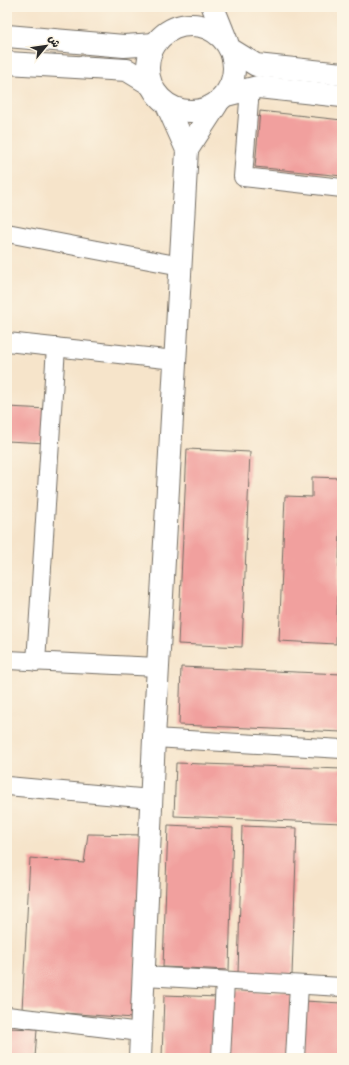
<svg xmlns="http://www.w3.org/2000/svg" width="349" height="1065" font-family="Mynerve,'Playpen Sans Arabic',sans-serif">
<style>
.building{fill:#f1a09e}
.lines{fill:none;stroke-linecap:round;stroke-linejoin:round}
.minor-casing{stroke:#726c63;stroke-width:20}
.tertiary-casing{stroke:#726c63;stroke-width:24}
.minor{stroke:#fff;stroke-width:18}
.tertiary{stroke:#fff;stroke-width:22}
</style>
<rect width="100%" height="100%" fill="#fcf5e5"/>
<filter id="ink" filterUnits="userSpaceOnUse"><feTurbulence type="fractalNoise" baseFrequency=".025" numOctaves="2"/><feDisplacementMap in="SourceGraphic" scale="8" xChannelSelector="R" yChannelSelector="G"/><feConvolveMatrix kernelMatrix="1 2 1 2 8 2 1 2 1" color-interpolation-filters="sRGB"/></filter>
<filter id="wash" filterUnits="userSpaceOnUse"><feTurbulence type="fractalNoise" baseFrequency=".012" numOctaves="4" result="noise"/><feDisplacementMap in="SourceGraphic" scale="16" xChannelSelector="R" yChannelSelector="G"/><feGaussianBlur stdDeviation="0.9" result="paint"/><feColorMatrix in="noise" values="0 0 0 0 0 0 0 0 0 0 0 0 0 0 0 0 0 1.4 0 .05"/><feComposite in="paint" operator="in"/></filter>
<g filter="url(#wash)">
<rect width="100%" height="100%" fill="#f6e4ca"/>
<g id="blocks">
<g class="building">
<polygon points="260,111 342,120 342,176 255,167"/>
<polygon points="7,407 48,409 47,443 7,441"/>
<polygon points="187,449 250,452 242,647 178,644"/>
<polygon points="312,477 342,478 336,644 279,641 285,496 312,497"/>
<polygon points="181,667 342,674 342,732 179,725"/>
<polygon points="176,763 342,769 342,823 174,816"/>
<polygon points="168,825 233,828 229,970 163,967"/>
<polygon points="242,826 297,828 292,975 238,974"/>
<polygon points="88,834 143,835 133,1018 22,1010 30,858 84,863"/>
<polygon points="228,990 292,993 290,1058 225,1058"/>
<polygon points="164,995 219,997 217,1058 162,1058"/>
<polygon points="304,1001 342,1003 342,1058 303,1058"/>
<polygon points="7,1028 37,1029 35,1058 7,1058"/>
</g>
</g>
</g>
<g filter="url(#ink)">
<use href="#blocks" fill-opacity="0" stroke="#726c63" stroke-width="1"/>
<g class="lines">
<g class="minor-casing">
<g id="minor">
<polyline points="250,89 243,177 342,188"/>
<polyline points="7,233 181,266"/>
<polyline points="7,342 175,360"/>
<polyline points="7,660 158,667"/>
<polyline points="36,662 56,347"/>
<polyline points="154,738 342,749"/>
<polyline points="7,786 151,799"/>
<polyline points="144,976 342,987"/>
<polyline points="7,1016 141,1032"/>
<polyline points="221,1058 225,981"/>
<polyline points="295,1058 299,985"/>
</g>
</g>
<g class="tertiary-casing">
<g id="tertiary">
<polyline points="213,7 227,42"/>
<circle cx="191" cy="68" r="43"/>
<polyline points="7,36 124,46 155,44"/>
<polyline points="230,49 256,65 342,74"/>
<polyline points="7,63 127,70 150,84"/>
<polyline points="226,95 258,87 342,96"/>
<polyline points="187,150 217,104"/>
<polyline points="140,1058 154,738 187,150 167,105"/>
</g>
</g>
<use href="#minor" class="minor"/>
<use href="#tertiary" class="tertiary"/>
</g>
</g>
<rect width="349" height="1065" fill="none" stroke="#fcf5e5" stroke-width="24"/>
<g transform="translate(46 46) rotate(61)" stroke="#fcf5e5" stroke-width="3" paint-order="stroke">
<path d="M0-3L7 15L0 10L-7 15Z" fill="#2b2b2b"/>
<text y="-6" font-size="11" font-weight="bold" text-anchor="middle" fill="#2b2b2b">ش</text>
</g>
</svg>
